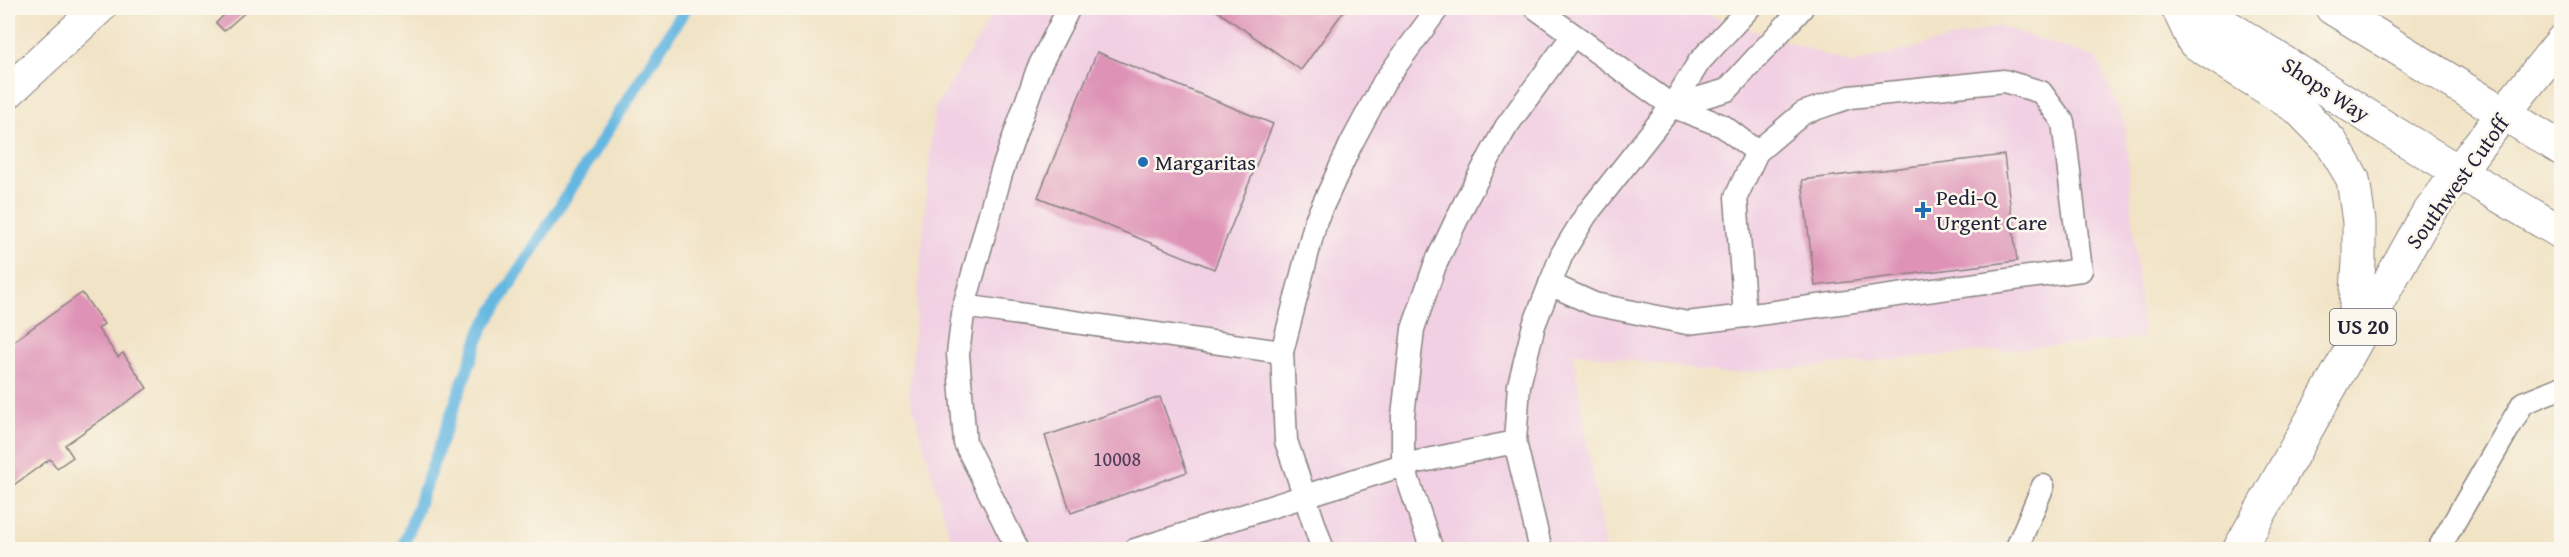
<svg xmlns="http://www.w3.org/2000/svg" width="2569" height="557" font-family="'Gentium Book Plus',serif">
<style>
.built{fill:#f1d0e3}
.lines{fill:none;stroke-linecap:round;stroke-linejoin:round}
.stream{stroke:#65b7e1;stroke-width:12}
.building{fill:#de93b6}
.service-casing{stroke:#8a8280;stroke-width:25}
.minor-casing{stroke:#8a8280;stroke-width:35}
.primary-casing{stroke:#8a8280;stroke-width:35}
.service{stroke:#fff;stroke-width:22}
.minor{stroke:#fff;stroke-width:33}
.primary{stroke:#fff;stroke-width:33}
.poi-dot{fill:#1f6fb2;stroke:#fbf7ec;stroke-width:2}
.labels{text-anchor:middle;stroke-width:5;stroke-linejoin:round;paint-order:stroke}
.number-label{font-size:20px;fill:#513e5a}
.shield{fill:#fbf7ec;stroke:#636270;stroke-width:1.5}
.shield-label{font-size:21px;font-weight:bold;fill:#22223b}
.street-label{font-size:22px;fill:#22223b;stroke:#fbf7ec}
.poi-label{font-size:22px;fill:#22223b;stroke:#fbf7ec;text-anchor:start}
</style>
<rect width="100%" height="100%" fill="#fbf7ec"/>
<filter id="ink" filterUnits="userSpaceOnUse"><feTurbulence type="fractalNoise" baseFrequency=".0167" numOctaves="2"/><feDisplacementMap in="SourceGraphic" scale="12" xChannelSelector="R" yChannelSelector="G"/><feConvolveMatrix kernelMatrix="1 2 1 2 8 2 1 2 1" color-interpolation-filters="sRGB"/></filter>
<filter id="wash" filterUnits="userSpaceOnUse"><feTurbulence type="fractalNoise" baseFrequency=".008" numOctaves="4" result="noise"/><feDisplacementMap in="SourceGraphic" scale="24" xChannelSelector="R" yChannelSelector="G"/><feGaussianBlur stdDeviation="1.35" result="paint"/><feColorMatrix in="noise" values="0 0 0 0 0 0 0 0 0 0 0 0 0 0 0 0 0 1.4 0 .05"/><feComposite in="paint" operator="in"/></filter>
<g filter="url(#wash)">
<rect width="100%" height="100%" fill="#f1e3c5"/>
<polygon class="built" points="997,8 1689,8 1852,64 1999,26 2097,58 2125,124 2143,338 1726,374 1573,352 1605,549 953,549 909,393 934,109"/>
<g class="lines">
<polyline class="stream" points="402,550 482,329 686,8"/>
</g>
<g id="blocks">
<g class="building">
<polygon points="217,8 250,8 224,31 216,23 224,15"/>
<polygon points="1213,8 1346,8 1301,70"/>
<polygon points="1097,52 1273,124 1214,269 1038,197"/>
<polygon points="2004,155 2017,261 1815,286 1802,180"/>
<polygon points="82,293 104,324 98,329 118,357 123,353 147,388 65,445 73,457 57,468 50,459 8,489 8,345"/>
<polygon points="1160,397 1187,472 1071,513 1045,436"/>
</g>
</g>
</g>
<g filter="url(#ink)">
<use href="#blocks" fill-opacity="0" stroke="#8a8280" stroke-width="1.5"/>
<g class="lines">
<g class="service-casing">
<g id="service">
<polyline points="1536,8 1672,106 1723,126 1757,152"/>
<polygon points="2004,81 2041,92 2063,122 2081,270 1745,316 1736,197 1757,152 1803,113 1850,97"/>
<polyline points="1672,106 1727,90 1802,8"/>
<polyline points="1550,284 1594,304 1687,323 1745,316"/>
<polyline points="964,306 1282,352"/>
<polyline points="1018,550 965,443 958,354 964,306 1001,174 1038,69 1069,8"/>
<polyline points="1135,550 1403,465 1515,442"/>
<polyline points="1323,550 1286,441 1282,352 1316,220 1351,144 1384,82 1438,8"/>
<polyline points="1432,550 1403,465 1403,416 1413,329 1435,265 1467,198 1506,127 1573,35"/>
<polyline points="1541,550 1515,442 1519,385 1534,325 1562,254 1586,215 1672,106 1699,62 1749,8"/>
<polyline points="2016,550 2043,486"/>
<polyline points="2438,550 2523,403 2562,387"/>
</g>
</g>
<g class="minor-casing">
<g id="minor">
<polyline points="2192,8 2230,28 2394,133 2562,233"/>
<polyline points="2332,8 2562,149"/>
<polyline points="8,92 99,8"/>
</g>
</g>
<g class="primary-casing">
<g id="primary">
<polyline points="2178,8 2194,42 2298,108 2331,142 2353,179 2359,222 2359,261 2354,336"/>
<polyline points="2239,550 2425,218 2477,147 2562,41"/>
</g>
</g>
<use href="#service" class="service"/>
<use href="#minor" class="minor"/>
<use href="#primary" class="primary"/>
</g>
</g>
<g class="poi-dot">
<circle cx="1143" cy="162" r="6"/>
<path d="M1920 201h6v6h6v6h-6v6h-6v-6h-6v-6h6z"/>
</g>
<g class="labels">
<g class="number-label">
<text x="1117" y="466">10008</text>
</g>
<rect class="shield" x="2330" y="309" width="66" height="36" rx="4.5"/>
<g class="shield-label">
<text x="2363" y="334">US 20</text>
</g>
<g class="street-label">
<text transform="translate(2326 89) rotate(33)" y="8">Shops Way</text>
<text transform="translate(2457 182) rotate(-54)" y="8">Southwest Cutoff</text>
</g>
<g class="poi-label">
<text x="1155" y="170">Margaritas</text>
<text x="1936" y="205">Pedi-Q<tspan x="1936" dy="25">Urgent Care</tspan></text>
</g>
</g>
<rect width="2569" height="557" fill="none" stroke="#fbf7ec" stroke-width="30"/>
</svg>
